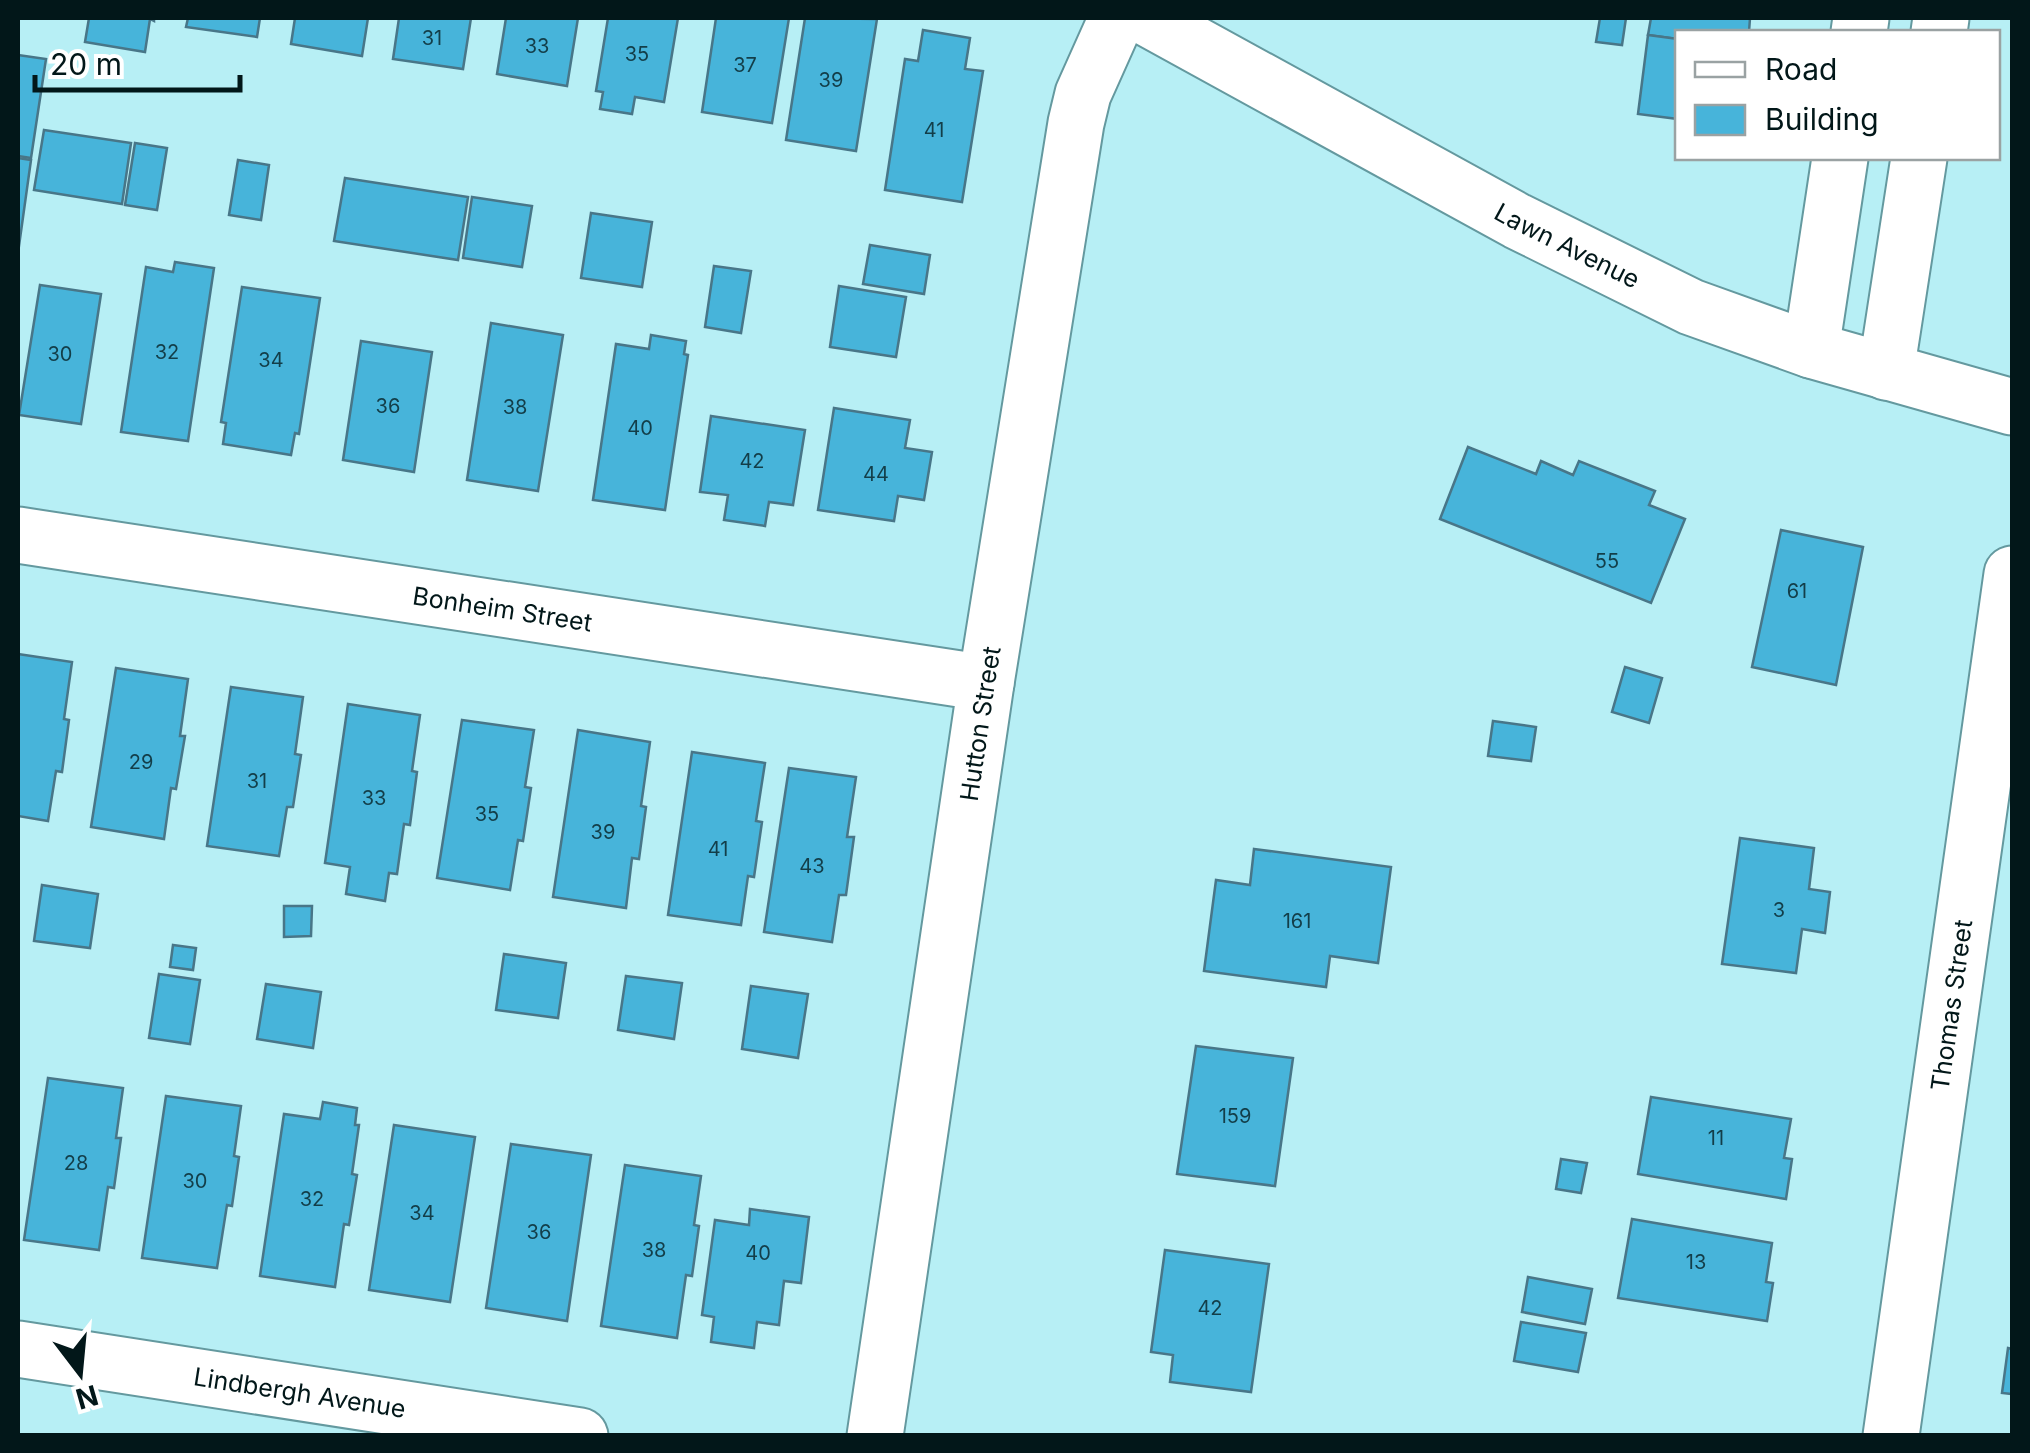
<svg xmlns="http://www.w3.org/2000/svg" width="2030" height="1453" font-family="Inter,sans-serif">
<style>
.building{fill:#47b4da;stroke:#487688;stroke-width:2.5}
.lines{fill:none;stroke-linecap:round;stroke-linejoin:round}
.minor-casing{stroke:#64999f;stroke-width:59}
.minor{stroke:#fff;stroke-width:55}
.labels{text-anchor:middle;stroke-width:10;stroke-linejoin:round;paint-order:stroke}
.number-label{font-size:20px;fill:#133e49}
.street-label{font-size:25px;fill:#021719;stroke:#fff}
</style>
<rect width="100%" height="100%" fill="#b7eff5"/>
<g class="building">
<polygon points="89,18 154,18 154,21 150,19 145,52 85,42"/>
<polygon points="188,18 260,18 257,37 186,27"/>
<polygon points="295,18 368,18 362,56 291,44"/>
<polygon points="399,18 471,18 463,69 393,59"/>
<polygon points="506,18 578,18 567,86 497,74"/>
<polygon points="608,18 678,18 664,102 635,97 632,114 600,109 603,92 596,91"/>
<polygon points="716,18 789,18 772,123 702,112"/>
<polygon points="805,18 877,19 856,151 786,140"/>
<polygon points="1600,18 1626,18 1622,45 1596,42"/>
<polygon points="1651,18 1750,18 1749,32 1678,32 1678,39 1648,35"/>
<polygon points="923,30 970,38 965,69 983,71 962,202 885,190 905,59 918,61"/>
<polygon points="1648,35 1678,39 1678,119 1638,114"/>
<polygon points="18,55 46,59 31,158 18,156"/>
<polygon points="44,130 131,143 122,204 34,190"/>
<polygon points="135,143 167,148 157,210 125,205"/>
<polygon points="18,158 31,160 18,253"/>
<polygon points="238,160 269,165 261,220 229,215"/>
<polygon points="345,178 468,197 458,260 334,241"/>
<polygon points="472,197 532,206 522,267 463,258"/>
<polygon points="591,213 652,222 642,287 581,278"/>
<polygon points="870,245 930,255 924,294 863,284"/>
<polygon points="175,262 214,268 188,441 121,432 146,267 173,272"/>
<polygon points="714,266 751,271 741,333 705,327"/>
<polygon points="40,285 101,294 81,424 19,415"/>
<polygon points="839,286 906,297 896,357 830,347"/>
<polygon points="242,287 320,298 299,434 295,433 291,455 223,444 226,423 221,422"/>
<polygon points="491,323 563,335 538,491 467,480"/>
<polygon points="651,335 686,341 684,354 688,355 665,510 593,500 616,344 649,349"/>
<polygon points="361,341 432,352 414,472 343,460"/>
<polygon points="834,408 910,420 905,448 932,452 924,500 898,496 894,521 818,510"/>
<polygon points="711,416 805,430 793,505 769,502 765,526 724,520 728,495 700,492"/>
<polygon points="1468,447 1536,474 1541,461 1573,475 1579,461 1655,491 1649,505 1685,519 1651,603 1440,519"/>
<polygon points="1781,530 1863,547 1836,685 1752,667"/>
<polygon points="18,654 72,662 64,719 69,720 62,772 56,771 48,821 18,816"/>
<polygon points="1625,667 1662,678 1649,723 1612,712"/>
<polygon points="116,668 188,679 180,736 185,736 176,789 171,788 164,839 91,827"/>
<polygon points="231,687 303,697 295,754 301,755 293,807 287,807 279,856 207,846"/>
<polygon points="348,704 420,715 412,771 417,772 410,825 404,824 397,874 389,873 385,901 346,894 350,867 325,863"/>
<polygon points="462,720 534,730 525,787 531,788 523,841 518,840 510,890 437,878"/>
<polygon points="1493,721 1536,727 1531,761 1488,756"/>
<polygon points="578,730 650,742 641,806 646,807 639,859 632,858 626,908 553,897"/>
<polygon points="692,752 765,763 756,821 762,822 754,877 748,876 741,925 668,915"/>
<polygon points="789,768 856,777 847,837 854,837 846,895 839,895 832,942 764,932"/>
<polygon points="1740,838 1814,848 1809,889 1830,892 1825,933 1802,929 1796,973 1722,964"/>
<polygon points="1254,849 1391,867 1378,963 1330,956 1326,987 1204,971 1216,880 1250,885"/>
<polygon points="42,885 98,894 90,948 34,941"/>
<polygon points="284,906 312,906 311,936 284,937"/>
<polygon points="173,945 196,948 193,970 170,967"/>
<polygon points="504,954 566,963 558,1018 496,1010"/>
<polygon points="159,974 200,980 190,1044 149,1038"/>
<polygon points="626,976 682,983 674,1039 618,1030"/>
<polygon points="266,984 321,992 313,1048 257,1039"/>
<polygon points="751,986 808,994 798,1058 742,1049"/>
<polygon points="1196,1046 1293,1058 1275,1186 1177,1174"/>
<polygon points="48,1078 123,1088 116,1138 121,1138 114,1188 108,1187 99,1250 24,1240"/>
<polygon points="166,1096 241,1106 234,1156 239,1157 232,1206 227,1205 217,1268 142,1258"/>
<polygon points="1651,1097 1791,1119 1784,1158 1792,1159 1786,1199 1638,1174"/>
<polygon points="323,1102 357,1108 355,1125 359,1125 352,1174 357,1175 349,1225 344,1224 335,1287 260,1276 284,1114 320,1119"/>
<polygon points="394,1125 475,1137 450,1302 369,1290"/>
<polygon points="511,1144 591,1155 567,1321 486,1308"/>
<polygon points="1561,1159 1587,1163 1581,1193 1556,1189"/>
<polygon points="625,1165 701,1176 694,1225 699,1226 692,1276 686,1275 677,1338 601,1326"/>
<polygon points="750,1209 809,1217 801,1283 784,1281 779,1325 757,1322 754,1348 711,1342 714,1317 702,1315 715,1220 749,1225"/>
<polygon points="1632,1219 1772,1243 1766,1282 1773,1283 1767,1321 1618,1298"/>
<polygon points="1165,1250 1269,1264 1251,1392 1170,1382 1173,1355 1151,1352"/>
<polygon points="1528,1277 1592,1289 1585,1324 1522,1312"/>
<polygon points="1521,1322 1586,1333 1578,1372 1514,1361"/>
<polygon points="2008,1348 2012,1349 2012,1394 2002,1393"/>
</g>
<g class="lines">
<g class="minor-casing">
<g id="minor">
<path id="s1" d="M1147,18l370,203 174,86 120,43 201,57"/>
<polyline points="1859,32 1861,18"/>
<polyline points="1939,32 1941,18"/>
<polyline points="1811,350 1840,158"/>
<polyline points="1886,372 1919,158"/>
<path id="s2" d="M18,535l968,148"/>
<path id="s3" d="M18,1349l562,87"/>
<path id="s4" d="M875,1436l111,-753 90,-560 7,-29 34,-76"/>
<path id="s5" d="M1891,1436l121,-862"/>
</g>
</g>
<use href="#minor" class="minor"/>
</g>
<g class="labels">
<g class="number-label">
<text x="432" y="45">31</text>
<text x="537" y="53">33</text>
<text x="637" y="61">35</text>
<text x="745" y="72">37</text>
<text x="831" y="87">39</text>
<text x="934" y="137">41</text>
<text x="167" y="359">32</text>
<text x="60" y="361">30</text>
<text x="271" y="367">34</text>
<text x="388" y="413">36</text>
<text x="515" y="414">38</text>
<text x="640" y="435">40</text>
<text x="752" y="468">42</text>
<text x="876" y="481">44</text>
<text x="1607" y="568">55</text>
<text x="1797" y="598">61</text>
<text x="141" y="769">29</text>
<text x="257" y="788">31</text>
<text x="374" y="805">33</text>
<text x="487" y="821">35</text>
<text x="603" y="839">39</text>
<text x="718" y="856">41</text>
<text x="812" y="873">43</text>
<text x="1779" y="917">3</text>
<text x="1297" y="928">161</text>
<text x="1235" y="1123">159</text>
<text x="1716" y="1145">11</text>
<text x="76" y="1170">28</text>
<text x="195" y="1188">30</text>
<text x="312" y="1206">32</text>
<text x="422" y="1220">34</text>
<text x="539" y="1239">36</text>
<text x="654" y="1257">38</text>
<text x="758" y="1260">40</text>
<text x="1696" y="1269">13</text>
<text x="1210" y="1315">42</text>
</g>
<g class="street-label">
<text dy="9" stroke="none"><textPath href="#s1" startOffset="478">Lawn Avenue</textPath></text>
<text dy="9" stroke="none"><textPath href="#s2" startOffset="490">Bonheim Street</textPath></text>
<text dy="9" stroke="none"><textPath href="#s4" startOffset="720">Hutton Street</textPath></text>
<text dy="9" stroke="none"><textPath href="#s5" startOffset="435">Thomas Street</textPath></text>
<text dy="9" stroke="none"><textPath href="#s3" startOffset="285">Lindbergh Avenue</textPath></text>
</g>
</g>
<rect width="2030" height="1453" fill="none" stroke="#021719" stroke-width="40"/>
<rect x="1675" y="30" width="325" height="130" fill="#ffffff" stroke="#9aa2a3" stroke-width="2.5"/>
<rect x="1695" y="62" width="50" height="15" fill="#ffffff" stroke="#9aa2a3" stroke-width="2.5"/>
<text x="1765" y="80" font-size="30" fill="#021719">Road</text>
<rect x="1695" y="105" width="50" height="30" fill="#47b4da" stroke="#9aa2a3" stroke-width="2.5"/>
<text x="1765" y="130" font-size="30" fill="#021719">Building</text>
<g transform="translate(80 1373) rotate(164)" stroke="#ffffff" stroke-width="8" paint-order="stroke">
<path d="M0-8L18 38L0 25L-18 38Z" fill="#021719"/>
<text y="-15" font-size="28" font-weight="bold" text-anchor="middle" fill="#021719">N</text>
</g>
<path d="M35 75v15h205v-15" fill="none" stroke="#021719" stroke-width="5"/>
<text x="50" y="75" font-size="30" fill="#021719" stroke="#ffffff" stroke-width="8" paint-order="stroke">20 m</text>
</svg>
